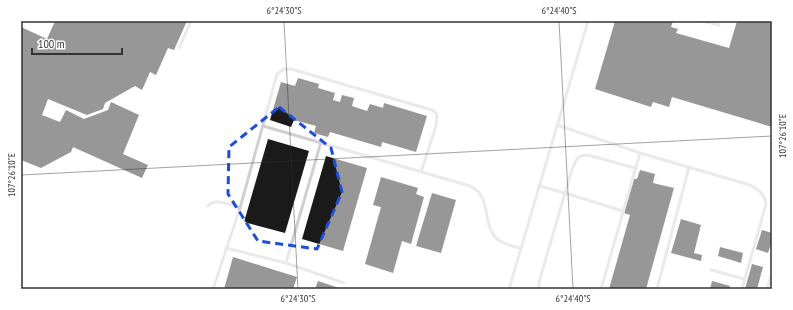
<svg xmlns="http://www.w3.org/2000/svg" width="793" height="310" font-family="'PT Sans Narrow',sans-serif">
<style>
.building{fill:#1a1a1a}
.lines{fill:none;stroke-linecap:round;stroke-linejoin:round}
.lane{stroke:#d0d0d0;stroke-width:3}
.marked{fill:none;stroke:#1d4ed8;stroke-width:3;stroke-dasharray:8 5;stroke-linejoin:round}
.ticks{fill:none;stroke:#333;stroke-width:1;stroke-opacity:0.45}
.neatline{fill:none;stroke:#333;stroke-width:1.5}
.ticks-label{font-size:10px;text-anchor:middle;fill:#333}
</style>
<rect width="100%" height="100%" fill="#fff"/>
<g class="building">
<polygon points="55,21 187,21 174,50 168,48 156,75 150,72 142,90 135,86 105,103 103,109 87,115 48,99 42,115 60,122 66,110 84,119 108,110 111,102 139,115 123,154 148,165 142,178 73,147 71,152 41,168 21,160 21,27 47,39"/>
<polygon points="615,21 673,21 671,27 678,29 676,33 729,48 737,21 772,21 772,127 672,97 669,107 653,102 651,107 595,89"/>
<polygon points="298,78 319,84 318,88 335,93 333,100 340,102 342,95 354,98 352,106 367,111 370,104 383,108 384,103 427,116 416,152 382,142 381,147 330,132 328,137 314,133 316,126 294,120 291,127 270,120 281,82 295,86"/>
<polygon points="268,139 309,151 285,233 244,222"/>
<polygon points="326,156 367,168 343,251 302,239"/>
<polygon points="640,170 655,174 653,183 674,188 646,289 609,289 630,215 624,213 634,179 637,179"/>
<polygon points="381,177 418,188 416,194 424,197 411,244 402,241 393,273 365,264 381,207 373,205"/>
<polygon points="432,193 456,200 441,253 416,246"/>
<polygon points="681,219 701,225 694,253 702,255 701,261 671,253"/>
<polygon points="762,230 772,233 772,241 768,253 756,249"/>
<polygon points="720,247 743,253 741,263 718,256"/>
<polygon points="233,257 297,277 293,289 224,289"/>
<polygon points="752,264 763,267 757,289 745,289"/>
<polygon points="318,281 342,289 315,289"/>
<polygon points="712,281 730,286 729,289 710,289"/>
</g>
<g class="lines">
<g class="lane">
<polyline points="702,21 719,25"/>
<polyline points="179,48 191,21"/>
<path d="M557,125l83,28 110,32c9,5 14,8 16,19l-24,85"/>
<path d="M263,126l207,60c23,11 11,38 27,53 6,5 15,7 23,9"/>
<polyline points="539,186 565,193 539,282 539,289"/>
<path d="M208,206c7,-9 22,-1 32,2"/>
<path d="M623,211l-58,-18c3,-8 7,-31 14,-36 3,-2 6,-2 9,-2l47,13"/>
<polyline points="226,248 286,263 344,283"/>
<polyline points="286,263 321,142"/>
<polyline points="711,270 745,279"/>
<polyline points="213,289 240,208 277,74 284,69 291,69 432,110 437,114 436,126 421,172"/>
<polyline points="509,289 588,21"/>
<polyline points="601,289 640,153"/>
<polyline points="657,289 689,167"/>
<polyline points="767,289 772,273"/>
</g>
</g>
<path d="M0 0H793V310H0ZM279,107l52,41 11,44 -25,57 -59,-8 -30,-47 1,-47z" fill="#fff" fill-opacity=".55" fill-rule="evenodd"/>
<path class="marked" d="M279,107l52,41 11,44 -25,57 -59,-8 -30,-47 1,-47z"/>
<path class="ticks" d="M284,21l14,268M559,21l14,268M21,175l751,-39M21,265l1,24"/>
<rect width="793" height="310" fill="none" stroke="#ffffff" stroke-width="44"/>
<path d="M32 48v6h90v-6" fill="none" stroke="#333333" stroke-width="2"/>
<text x="38" y="48" font-size="12" fill="#333333" stroke="#ffffff" stroke-width="3" paint-order="stroke">100 m</text>
<rect x="22" y="22" width="749" height="266" class="neatline"/>
<g class="ticks-label">
<text x="284" y="14">6°24'30"S</text>
<text x="559" y="14">6°24'40"S</text>
<text transform="translate(782 136) rotate(-90)" y="4">107°26'10"E</text>
<text transform="translate(11 175) rotate(-90)" y="4">107°26'10"E</text>
<text x="298" y="302">6°24'30"S</text>
<text x="573" y="302">6°24'40"S</text>
</g>
</svg>
